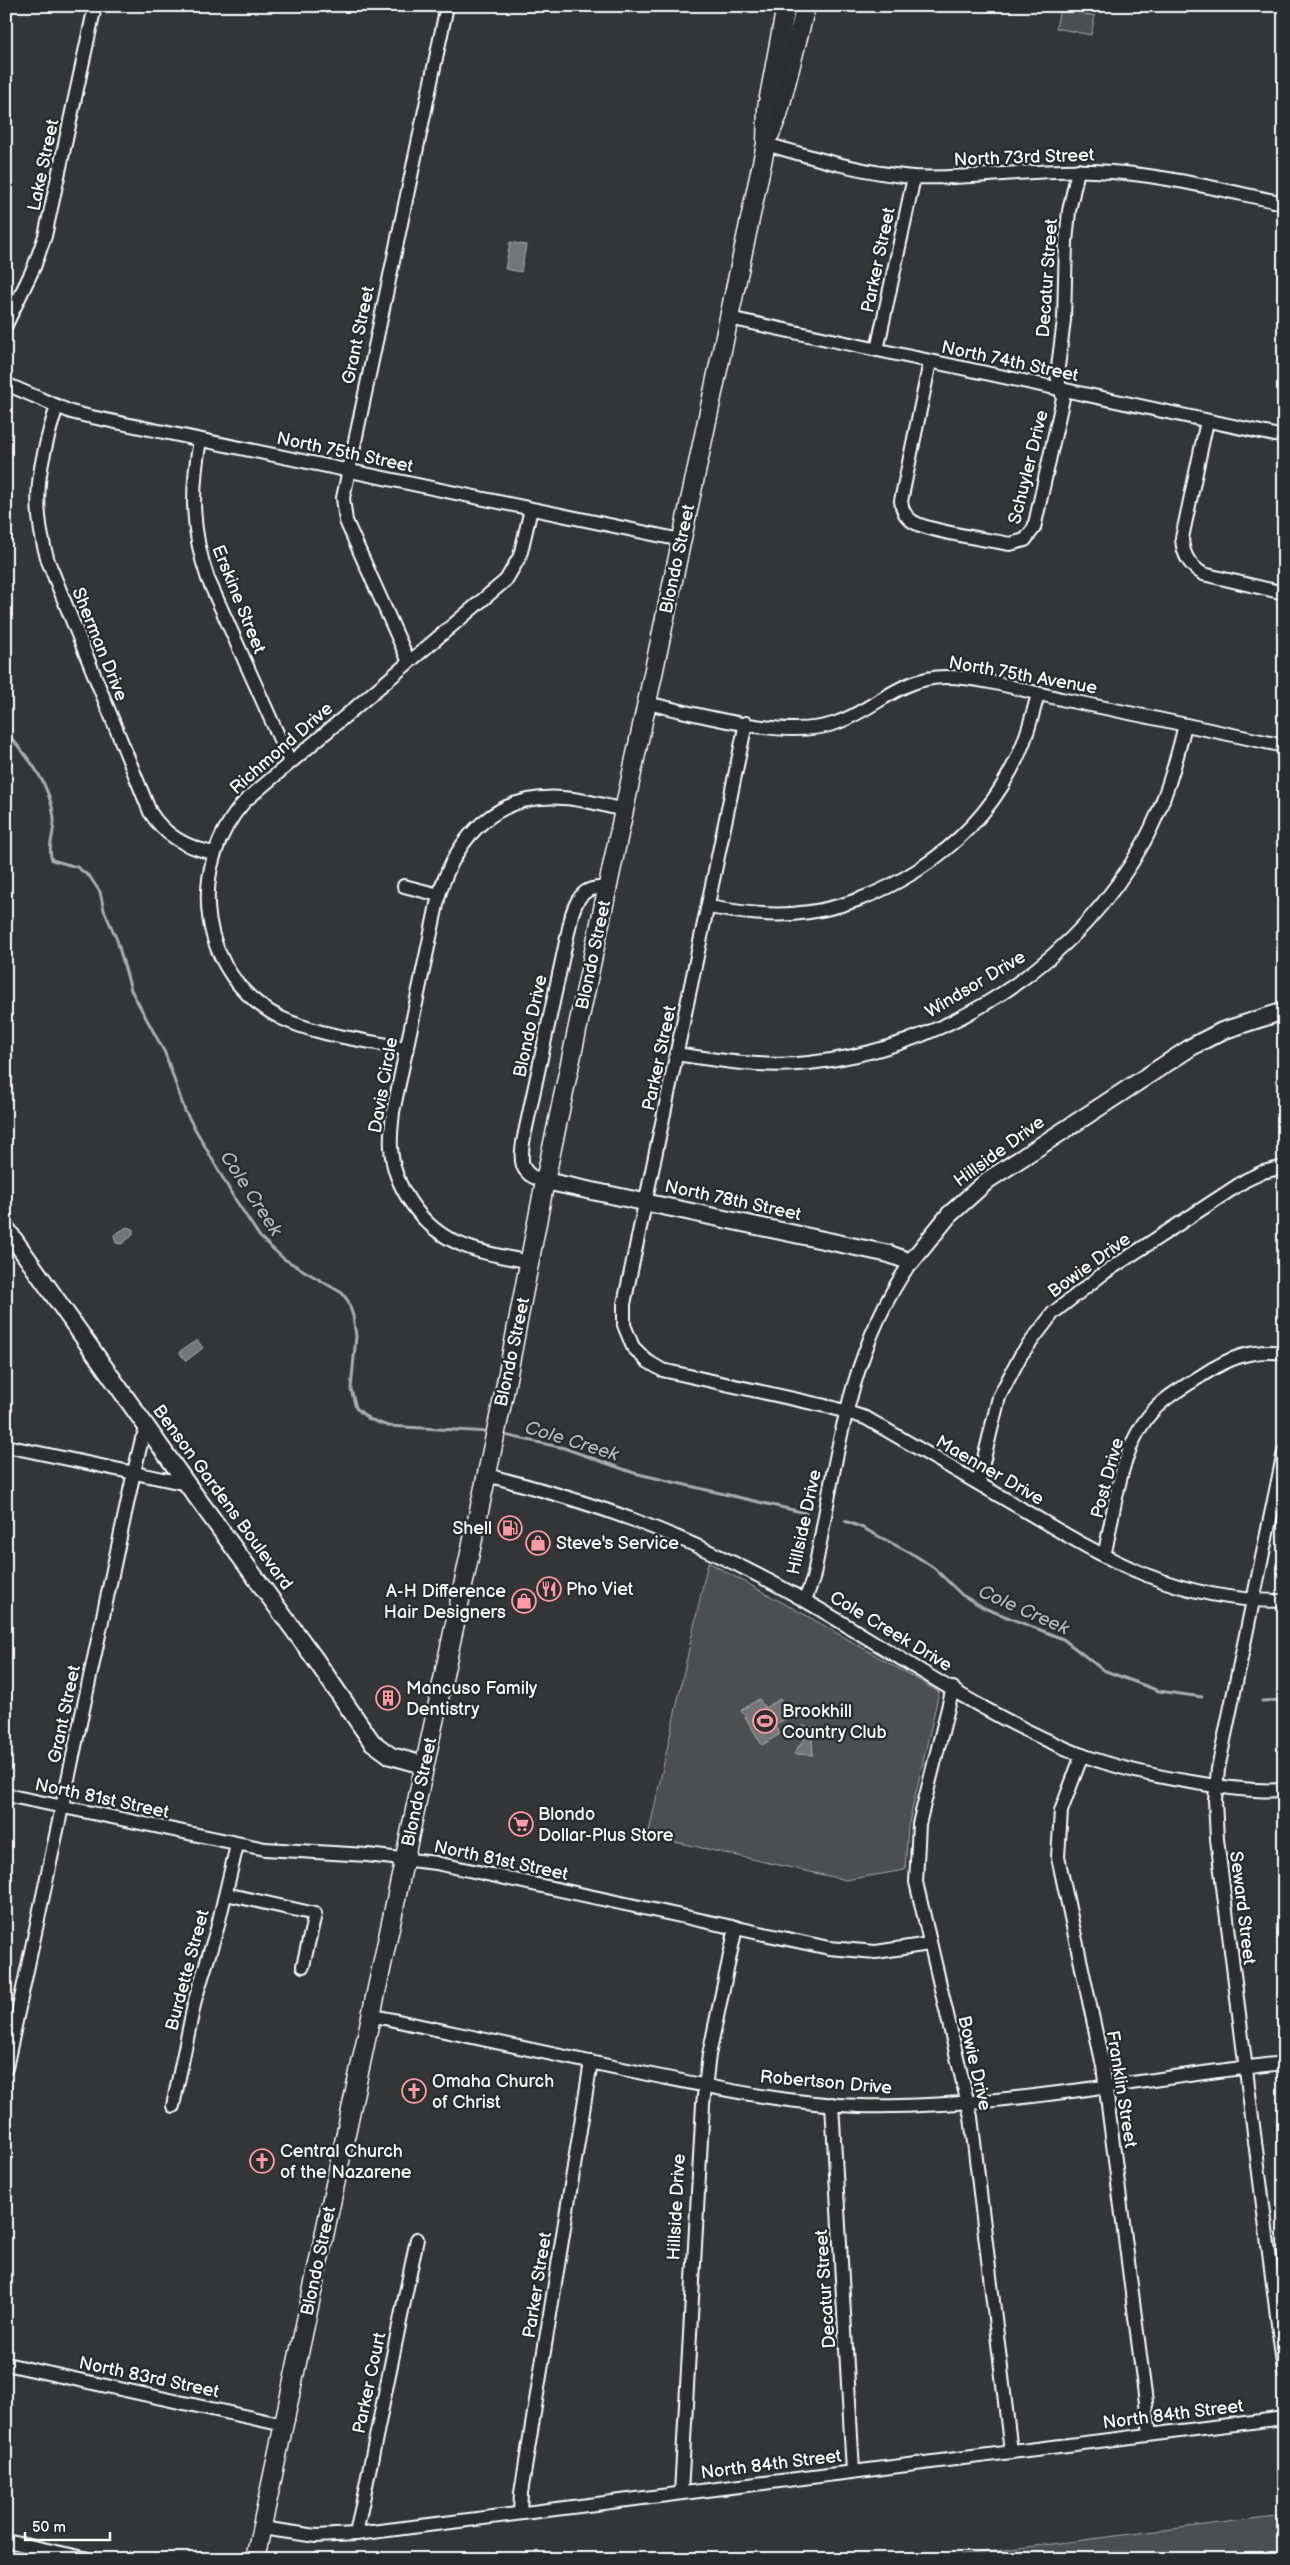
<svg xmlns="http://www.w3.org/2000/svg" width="1290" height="2565" font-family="'Balsamiq Sans',sans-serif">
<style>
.green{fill:#4c4f50;stroke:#a6a7a8}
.water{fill:#737576;stroke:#abacad}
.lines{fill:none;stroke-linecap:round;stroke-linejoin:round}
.stream{stroke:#abacad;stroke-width:3}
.minor-casing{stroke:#fff;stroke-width:16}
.tertiary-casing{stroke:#fff;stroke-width:20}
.secondary-casing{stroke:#fff;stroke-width:21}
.minor{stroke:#2a2d2e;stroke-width:12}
.tertiary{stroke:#2a2d2e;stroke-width:16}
.secondary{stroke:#2a2d2e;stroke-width:18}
.labels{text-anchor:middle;stroke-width:5;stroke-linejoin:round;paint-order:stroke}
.street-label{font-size:18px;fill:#fff;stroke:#2a2d2e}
.poi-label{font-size:18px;fill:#fff;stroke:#2a2d2e;text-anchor:start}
.water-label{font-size:19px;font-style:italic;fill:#b2b3b4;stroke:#2a2d2e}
</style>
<rect width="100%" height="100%" fill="#333536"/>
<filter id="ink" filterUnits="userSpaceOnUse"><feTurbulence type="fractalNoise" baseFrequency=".02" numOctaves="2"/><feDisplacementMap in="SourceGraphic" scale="10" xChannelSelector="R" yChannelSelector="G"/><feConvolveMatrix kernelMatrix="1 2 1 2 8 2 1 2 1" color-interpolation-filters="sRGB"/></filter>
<g filter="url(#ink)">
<g class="green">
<polygon points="1060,9 1095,16 1091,35 1056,28"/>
<polygon points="708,1562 809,1617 939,1692 908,1827 905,1870 846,1880 648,1836"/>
<polygon points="1284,2515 1284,2559 931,2559"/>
</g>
<g class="water">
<polygon points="510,242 526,245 521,272 505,269"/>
<polygon points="127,1227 133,1229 133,1235 122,1244 116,1243 114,1235"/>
<polygon points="197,1340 203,1348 186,1361 179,1352"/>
<polygon points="759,1699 765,1708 780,1699 790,1716 775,1725 780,1734 762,1745 741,1710"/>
<polygon points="802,1726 817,1727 812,1739 813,1755 794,1754 804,1738"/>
</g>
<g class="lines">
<g class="stream">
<path d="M6,732c23,26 44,51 48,86 1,15 -7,28 -2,42l25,7 13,10 10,15 4,18 13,30 14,50 34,63 20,58 48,85 27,41 24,22 58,34 6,8 5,15 3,20 -5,53 5,19 13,11 19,7 101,6"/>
<polyline points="500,1434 564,1448 634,1473 806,1513"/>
<polyline points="845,1521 863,1528 916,1556 934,1568 962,1595 984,1608 1063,1639 1103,1670 1159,1691 1202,1697"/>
<polyline points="1262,1701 1284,1700"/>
</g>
<g class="minor-casing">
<g id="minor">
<path d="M766,144c48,14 97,29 147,33 60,3 120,-9 181,-6 64,2 127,19 190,32"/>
<polyline points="729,318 1284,437"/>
<polyline points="6,325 34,267 45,236 95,6"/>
<polyline points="877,350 914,177"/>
<path d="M930,362l-29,139c1,8 3,14 11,20 13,10 78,19 98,23l15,-4 9,-12 29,-130 -6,-23 7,-55 2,-78 3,-31 9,-41"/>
<polyline points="6,384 71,412 87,416 681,540"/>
<path d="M57,406c-18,57 -27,97 -9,155l102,251c15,24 37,36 64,41"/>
<path d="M1207,421l-25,117c1,17 7,27 21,36l81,19"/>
<path d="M200,440c-9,51 -9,90 8,139l82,183"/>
<polyline points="409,662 346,521 343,498 447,6"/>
<path d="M646,703c53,11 139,38 190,20 40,-14 64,-46 110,-46 36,0 80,14 115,22 75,15 149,31 223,47"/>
<path d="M746,723l-122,581v21l9,22 14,14 15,9 168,37 36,11c50,29 101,59 151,88 91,54 157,95 267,95"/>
<polyline points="404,886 439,895"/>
<path d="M709,907c27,5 55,9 83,7 86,-6 178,-65 218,-142 14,-25 21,-51 28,-78"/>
<path d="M407,1049c-41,-9 -88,-13 -126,-31 -83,-42 -96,-150 -36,-217l261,-221 14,-24 11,-47"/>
<path d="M677,1054c44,7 88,14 132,9 138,-15 268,-99 335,-221 20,-37 31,-76 41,-117"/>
<path d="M545,1181c-27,-6 -25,-21 -21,-44l48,-223c6,-19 14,-28 35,-26"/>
<path d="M530,1262c-23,-5 -48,-8 -70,-18 -37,-15 -67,-57 -69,-97 -1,-12 1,-23 2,-35l46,-217c18,-60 58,-102 124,-97 20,1 41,7 60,12"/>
<polyline points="6,1446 187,1484"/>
<polyline points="1284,1452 1218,1769 1215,1800 1217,1839 1284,2372"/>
<path d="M486,1475c107,27 191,57 289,109 101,54 196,127 304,170 38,14 78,23 118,29 29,5 58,9 87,7"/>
<polyline points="978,1483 999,1397 1021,1355 1053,1313 1104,1273 1246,1180 1263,1172 1284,1167"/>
<path d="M1104,1556c11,-46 15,-107 48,-144 13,-15 32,-25 49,-36 27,-18 50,-27 83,-23"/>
<path d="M805,1600l8,-21c22,-108 33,-225 98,-317"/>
<polyline points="953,1688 919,1824 916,1882 971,2117 1011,2452"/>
<polyline points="1082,1755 1061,1811 1058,1857 1103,2066 1150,2434"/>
<polyline points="6,1795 265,1849 367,1855 436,1863 829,1948 876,1952 929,1944"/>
<polyline points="226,1894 315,1914 303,1966"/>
<path d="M370,2015c94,20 188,41 282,60 69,14 137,29 207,31 140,3 285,-28 425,-43"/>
<polyline points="6,2068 134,1472 142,1439 148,1427"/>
<polyline points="832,2104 853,2471"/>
<polyline points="173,2106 195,2000 217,1929 237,1845"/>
<polyline points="6,2364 284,2425"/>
<polyline points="681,2493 703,2104 709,2055 736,1927"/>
<polyline points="520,2513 521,2493 591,2062"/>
<polyline points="262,2528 316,2536 356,2534 1284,2418"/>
<polyline points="356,2534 417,2239"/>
<polyline points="6,2541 89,2559"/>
</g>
</g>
<g class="tertiary-casing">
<g id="tertiary">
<polyline points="545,1181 889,1254 911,1262 949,1215 988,1180 1193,1046 1222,1031 1284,1011"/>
<polyline points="6,1228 187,1484 315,1659 372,1742 391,1756 424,1765"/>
</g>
</g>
<g class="secondary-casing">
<g id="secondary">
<polyline points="770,134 778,115 806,6"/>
<polyline points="255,2559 504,1394 545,1181 766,144 767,108 786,6"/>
</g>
</g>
<use href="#minor" class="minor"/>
<use href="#tertiary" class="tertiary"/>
<use href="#secondary" class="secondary"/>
</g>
</g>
<defs>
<g id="fuel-ring" transform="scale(1.25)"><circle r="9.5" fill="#2a2d2e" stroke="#ff9aa2" stroke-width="1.5"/><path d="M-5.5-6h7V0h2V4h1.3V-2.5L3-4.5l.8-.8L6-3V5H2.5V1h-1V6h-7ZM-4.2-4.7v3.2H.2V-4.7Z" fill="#ff9aa2"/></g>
<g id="shop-ring" transform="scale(1.25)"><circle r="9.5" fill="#2a2d2e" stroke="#ff9aa2" stroke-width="1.5"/><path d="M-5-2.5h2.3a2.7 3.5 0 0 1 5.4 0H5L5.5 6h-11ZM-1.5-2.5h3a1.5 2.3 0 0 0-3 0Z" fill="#ff9aa2"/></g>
<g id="restaurant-ring" transform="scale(1.25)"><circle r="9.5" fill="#2a2d2e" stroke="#ff9aa2" stroke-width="1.5"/><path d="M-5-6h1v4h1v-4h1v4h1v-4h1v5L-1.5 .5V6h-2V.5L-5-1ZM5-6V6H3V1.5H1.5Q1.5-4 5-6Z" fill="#ff9aa2"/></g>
<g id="building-ring" transform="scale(1.25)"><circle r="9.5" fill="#2a2d2e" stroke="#ff9aa2" stroke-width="1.5"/><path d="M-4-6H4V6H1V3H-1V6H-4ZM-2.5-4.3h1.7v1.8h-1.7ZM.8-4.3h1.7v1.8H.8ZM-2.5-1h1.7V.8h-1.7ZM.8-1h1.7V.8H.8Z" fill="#ff9aa2"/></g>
<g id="stadium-ring" transform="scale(1.25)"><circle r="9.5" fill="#2a2d2e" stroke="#ff9aa2" stroke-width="1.5"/><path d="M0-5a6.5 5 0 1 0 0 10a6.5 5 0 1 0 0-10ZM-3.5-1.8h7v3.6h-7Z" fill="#ff9aa2"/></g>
<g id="supermarket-ring" transform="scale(1.25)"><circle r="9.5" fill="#2a2d2e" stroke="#ff9aa2" stroke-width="1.5"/><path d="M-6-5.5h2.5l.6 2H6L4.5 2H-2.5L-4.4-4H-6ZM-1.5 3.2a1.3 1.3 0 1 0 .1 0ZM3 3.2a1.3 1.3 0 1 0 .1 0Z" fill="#ff9aa2"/></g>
<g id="church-ring" transform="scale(1.25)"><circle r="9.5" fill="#2a2d2e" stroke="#ff9aa2" stroke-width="1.5"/><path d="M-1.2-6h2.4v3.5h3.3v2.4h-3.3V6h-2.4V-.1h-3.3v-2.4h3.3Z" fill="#ff9aa2"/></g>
</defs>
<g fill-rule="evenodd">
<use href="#fuel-ring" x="510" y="1528"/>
<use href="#shop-ring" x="538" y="1543"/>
<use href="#restaurant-ring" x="549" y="1589"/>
<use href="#shop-ring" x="524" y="1601"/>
<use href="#building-ring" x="388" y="1698"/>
<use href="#stadium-ring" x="765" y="1721"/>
<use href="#supermarket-ring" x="521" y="1824"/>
<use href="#church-ring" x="414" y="2091"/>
<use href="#church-ring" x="262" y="2161"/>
</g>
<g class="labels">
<g class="street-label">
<text transform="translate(1024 157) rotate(-2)" y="6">North 73rd Street</text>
<text transform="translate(43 165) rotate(-78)" y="6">Lake Street</text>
<text transform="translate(878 260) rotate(-78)" y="6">Parker Street</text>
<text transform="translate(1047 278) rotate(-86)" y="6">Decatur Street</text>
<text transform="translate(358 335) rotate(-78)" y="6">Grant Street</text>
<text transform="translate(1010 361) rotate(12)" y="6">North 74th Street</text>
<text transform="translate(345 452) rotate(12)" y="6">North 75th Street</text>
<text transform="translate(1028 467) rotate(-76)" y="6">Schuyler Drive</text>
<text transform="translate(677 559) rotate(-78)" y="6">Blondo Street</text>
<text transform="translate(239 599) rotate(68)" y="6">Erskine Street</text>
<text transform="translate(100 644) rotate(68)" y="6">Sherman Drive</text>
<text transform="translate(1023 675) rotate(10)" y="6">North 75th Avenue</text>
<text transform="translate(281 748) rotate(-41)" y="6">Richmond Drive</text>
<text transform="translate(593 955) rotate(-78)" y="6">Blondo Street</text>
<text transform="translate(975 984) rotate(-31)" y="6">Windsor Drive</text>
<text transform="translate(530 1026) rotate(-78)" y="6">Blondo Drive</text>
<text transform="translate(659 1058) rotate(-78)" y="6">Parker Street</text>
<text transform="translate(383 1085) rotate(-80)" y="6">Davis Circle</text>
<text transform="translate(999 1151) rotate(-36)" y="6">Hillside Drive</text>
<text transform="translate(733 1200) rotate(12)" y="6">North 78th Street</text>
<text transform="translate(1089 1265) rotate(-36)" y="6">Bowie Drive</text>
<text transform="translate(512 1352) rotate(-78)" y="6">Blondo Street</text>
<text transform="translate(990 1470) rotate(30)" y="6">Maenner Drive</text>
<text transform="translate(1107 1478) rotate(-75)" y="6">Post Drive</text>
<text transform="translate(223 1497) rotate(54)" y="6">Benson Gardens Boulevard</text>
<text transform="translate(804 1522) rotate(-78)" y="6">Hillside Drive</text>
<text transform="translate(891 1631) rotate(31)" y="6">Cole Creek Drive</text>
<text transform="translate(64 1714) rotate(-78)" y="6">Grant Street</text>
<text transform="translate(419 1792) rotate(-78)" y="6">Blondo Street</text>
<text transform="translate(102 1798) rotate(12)" y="6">North 81st Street</text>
<text transform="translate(501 1860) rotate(12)" y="6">North 81st Street</text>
<text transform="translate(1243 1908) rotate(83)" y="6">Seward Street</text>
<text transform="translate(187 1970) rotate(-75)" y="6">Burdette Street</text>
<text transform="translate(975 2063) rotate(77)" y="6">Bowie Drive</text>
<text transform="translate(826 2082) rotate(5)" y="6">Robertson Drive</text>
<text transform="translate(1122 2089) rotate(81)" y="6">Franklin Street</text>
<text transform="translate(676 2207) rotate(-87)" y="6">Hillside Drive</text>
<text transform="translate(318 2261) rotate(-78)" y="6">Blondo Street</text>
<text transform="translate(537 2285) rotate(-81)" y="6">Parker Street</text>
<text transform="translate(825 2289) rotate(-94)" y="6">Decatur Street</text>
<text transform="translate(149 2377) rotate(12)" y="6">North 83rd Street</text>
<text transform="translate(369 2383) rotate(-78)" y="6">Parker Court</text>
<text transform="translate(1173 2414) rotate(-7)" y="6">North 84th Street</text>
<text transform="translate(771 2464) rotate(-7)" y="6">North 84th Street</text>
</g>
<g class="poi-label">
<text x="492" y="1534" text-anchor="end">Shell</text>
<text x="556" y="1549">Steve's Service</text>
<text x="566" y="1595">Pho Viet</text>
<text x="506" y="1597" text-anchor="end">A-H Difference<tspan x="506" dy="21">Hair Designers</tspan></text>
<text x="406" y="1694">Mancuso Family<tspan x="406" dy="21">Dentistry</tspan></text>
<text x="782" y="1717">Brookhill<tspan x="782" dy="21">Country Club</tspan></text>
<text x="538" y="1820">Blondo<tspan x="538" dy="21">Dollar-Plus Store</tspan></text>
<text x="432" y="2087">Omaha Church<tspan x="432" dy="21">of Christ</tspan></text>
<text x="280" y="2157">Central Church<tspan x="280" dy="21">of the Nazarene</tspan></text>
</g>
<g class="water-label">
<text transform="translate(252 1193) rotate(57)" y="7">Cole Creek</text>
<text transform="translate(572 1440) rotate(17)" y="7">Cole Creek</text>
<text transform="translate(1024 1609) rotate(24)" y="7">Cole Creek</text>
</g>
</g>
<rect width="1290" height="2565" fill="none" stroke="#2a2d2e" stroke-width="25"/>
<rect x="12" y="12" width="1265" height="2540" fill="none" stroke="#fff" stroke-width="2" filter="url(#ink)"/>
<path d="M25 2532v8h85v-8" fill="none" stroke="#ffffff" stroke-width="2.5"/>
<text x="32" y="2532" font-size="15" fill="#ffffff" stroke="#2a2d2e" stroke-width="4" paint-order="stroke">50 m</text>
</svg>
